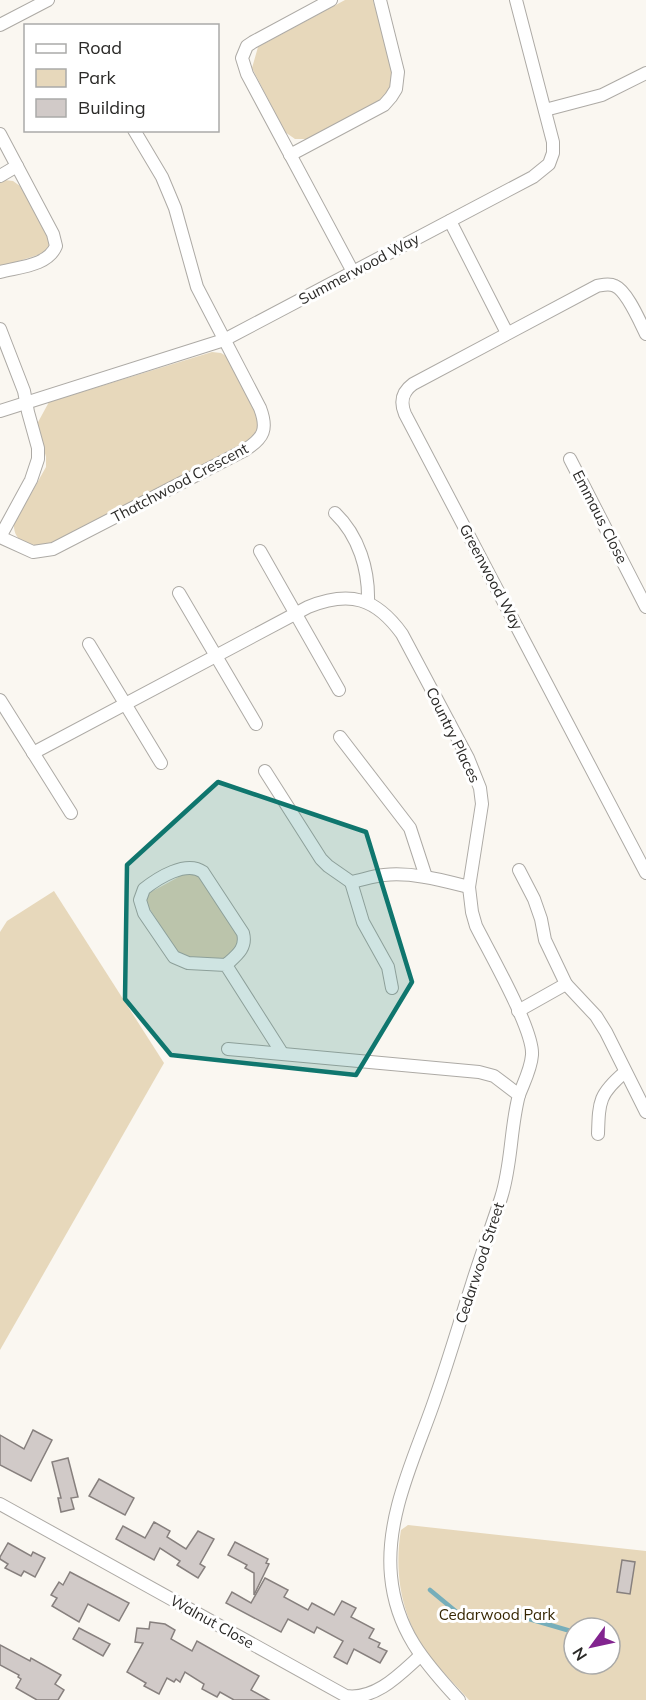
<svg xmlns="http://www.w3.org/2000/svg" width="646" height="1700" font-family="Mulish,sans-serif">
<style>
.green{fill:#e7d8bb;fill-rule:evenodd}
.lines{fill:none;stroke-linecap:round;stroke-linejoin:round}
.stream{stroke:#76aeba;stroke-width:4.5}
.building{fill:#d1cac8;stroke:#87807e;stroke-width:1.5}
.minor-casing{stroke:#adaaa5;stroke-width:14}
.minor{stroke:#fff;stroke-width:12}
.marked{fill:#0f766e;fill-opacity:0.2;stroke:#0f766e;stroke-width:4.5;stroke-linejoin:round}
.labels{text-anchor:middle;stroke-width:6;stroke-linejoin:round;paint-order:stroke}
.street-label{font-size:15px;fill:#2b2a28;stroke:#fff}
.park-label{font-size:15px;fill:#362703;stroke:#fff}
</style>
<rect width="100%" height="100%" fill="#faf7f1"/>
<g class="green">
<path d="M345,0h28c5,20 26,71 17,90 -7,14 -67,40 -83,49h-12l-10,-7 -33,-64 6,-21z"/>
<polygon points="5,180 13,181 20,186 49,238 50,245 44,253 0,267 0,182"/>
<path d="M212,352l9,1 5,3 33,62 2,8 -8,12 -203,107c-16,1 -37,0 -36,-21l32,-57v-10l-9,-33 12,-22z"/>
<polygon points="186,873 197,874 239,936 240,945 225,958 184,958 178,953 148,906 146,897 149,893"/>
<polygon points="54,891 164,1063 0,1350 0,932 7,921"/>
<path d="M408,1525l238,26v149h-177c-11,-13 -24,-25 -35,-38 -31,-37 -41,-86 -33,-132zM574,1628h36v36h-36z"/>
</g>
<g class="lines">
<polyline class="stream" points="430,1590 465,1619 519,1616 574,1632"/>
</g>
<g class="building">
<polygon points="33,1430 52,1440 31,1481 0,1465 0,1435 24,1449"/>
<polygon points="68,1458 78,1497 71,1498 74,1509 61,1512 58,1498 61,1498 52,1462"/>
<polygon points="99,1479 134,1498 125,1515 89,1496"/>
<polygon points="154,1522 170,1531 167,1537 186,1549 198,1531 214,1539 200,1564 205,1567 198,1578 177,1565 180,1561 160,1548 154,1560 116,1539 123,1526 145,1538"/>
<polygon points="235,1542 268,1559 266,1563 269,1564 254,1595 254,1573 245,1568 247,1565 228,1555"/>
<polygon points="8,1543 31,1556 33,1552 45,1558 35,1577 24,1571 21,1576 5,1568 8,1564 0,1559 0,1557"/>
<polygon points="622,1560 635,1562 630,1594 617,1592"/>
<polygon points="70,1572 129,1603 119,1621 88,1604 79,1622 52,1606 57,1598 51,1595 59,1582 63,1585"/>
<polygon points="265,1578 288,1590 284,1597 308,1610 312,1603 334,1615 342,1601 356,1608 351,1617 374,1629 369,1638 380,1643 378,1647 387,1651 380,1663 354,1649 347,1664 334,1657 343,1641 317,1627 314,1633 288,1619 281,1632 226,1603 232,1592 251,1603"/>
<polygon points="150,1622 165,1624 175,1630 171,1639 192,1651 197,1641 259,1676 251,1690 269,1700 234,1700 220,1692 217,1697 202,1689 204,1684 185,1672 180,1682 176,1679 174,1682 167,1678 159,1694 144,1686 146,1683 127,1672 143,1643 135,1642 137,1628 149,1629"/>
<polygon points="79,1628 110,1644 103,1656 73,1639"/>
<polygon points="0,1645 30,1661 31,1658 61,1675 55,1684 64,1690 58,1700 37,1700 16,1688 21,1679 18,1677 19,1675 0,1665"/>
</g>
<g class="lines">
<g class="minor-casing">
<g id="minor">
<polyline points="331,0 253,42 247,46 242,58 247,74 353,272"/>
<polyline points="0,25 48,0"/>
<polyline points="545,110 602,95 646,73"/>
<path d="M0,134l53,100 3,12c-8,20 -38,21 -56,26"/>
<polyline points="290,155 384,105 391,97 396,89 398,72 380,0"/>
<polyline points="0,176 17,166"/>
<polyline points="450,221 507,333"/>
<polyline points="0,329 24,391 28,412 38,448 38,459 31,480 0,537"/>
<path d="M646,334c-6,-12 -19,-43 -31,-48 -6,-3 -12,-1 -18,0l-184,98c-11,8 -13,18 -8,30l241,459"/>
<polyline points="0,411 224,340 533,177 549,164 553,153 553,142 516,0"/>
<polyline points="570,459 646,607"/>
<path d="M335,513c24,23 34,57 33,89"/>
<path d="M0,537l33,15 20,-3 192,-99c19,-12 23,-21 15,-42l-63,-121 -22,-79 -13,-31 -28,-47"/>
<polyline points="260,551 339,690"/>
<polyline points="179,593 256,724"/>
<polyline points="89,644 161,763"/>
<polyline points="0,700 71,813"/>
<polyline points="340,737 410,828 426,877"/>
<path d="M33,753l275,-146c42,-17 68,-9 94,27l66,124 12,30 2,16 -13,83 3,25 4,14c13,26 58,104 56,129 -1,14 -8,27 -13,40"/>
<path d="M265,771l56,88 7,7 23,16c11,-2 22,-6 33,-7 28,-3 57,5 85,12"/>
<polyline points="519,870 534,899 541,919 545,940 566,984 596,1016 606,1032 646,1112"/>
<polyline points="351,882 363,922 388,967 392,988"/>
<path d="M226,965l-38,-2 -14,-6 -30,-44 -4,-13 4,-11c14,-11 42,-29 59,-17l40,61c4,15 -6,22 -17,32l56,88"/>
<polyline points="518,1011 566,984"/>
<path d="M228,1049l251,23 15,4 25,19c-9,34 -7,69 -18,103 -9,28 -20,57 -29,86 -12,37 -23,75 -36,112 -19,57 -51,118 -45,180 5,54 33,86 68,124"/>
<path d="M598,1134c1,-33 1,-40 27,-62"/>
<path d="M0,1504l346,192c30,4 54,-22 74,-40"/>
</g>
</g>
<use href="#minor" class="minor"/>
</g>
<path class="marked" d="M218,782l148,50 46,150 -56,93 -185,-20 -46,-56 2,-134z"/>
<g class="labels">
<g class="street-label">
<text transform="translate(359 269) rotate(-28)" y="5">Summerwood Way</text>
<text transform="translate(180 483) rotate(-28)" y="5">Thatchwood Crescent</text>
<text transform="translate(600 517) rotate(63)" y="5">Emmaus Close</text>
<text transform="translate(491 577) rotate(62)" y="5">Greenwood Way</text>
<text transform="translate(453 735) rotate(64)" y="5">Country Places</text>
<text transform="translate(480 1263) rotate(-72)" y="5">Cedarwood Street</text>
<text transform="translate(212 1622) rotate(29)" y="5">Walnut Close</text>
</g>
<g class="park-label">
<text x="497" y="1620">Cedarwood Park</text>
</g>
</g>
<rect x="24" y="24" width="195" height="108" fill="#ffffff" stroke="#aaaaa9" stroke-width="1.5"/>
<rect x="36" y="44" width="30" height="9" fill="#ffffff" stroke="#aaaaa9" stroke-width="1.5"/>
<text x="78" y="54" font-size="18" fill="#2b2a28">Road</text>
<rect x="36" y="69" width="30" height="18" fill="#e7d8bb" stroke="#aaaaa9" stroke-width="1.5"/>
<text x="78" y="84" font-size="18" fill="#2b2a28">Park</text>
<rect x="36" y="99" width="30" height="18" fill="#d1cac8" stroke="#aaaaa9" stroke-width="1.5"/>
<text x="78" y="114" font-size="18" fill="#2b2a28">Building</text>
<g transform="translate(592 1646) rotate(237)"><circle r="28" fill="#ffffff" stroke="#aaaaa9" stroke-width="1.5"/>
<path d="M0-4.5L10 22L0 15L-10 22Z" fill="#82248f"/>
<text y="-9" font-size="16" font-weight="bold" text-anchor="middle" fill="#2b2a28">N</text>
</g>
</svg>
